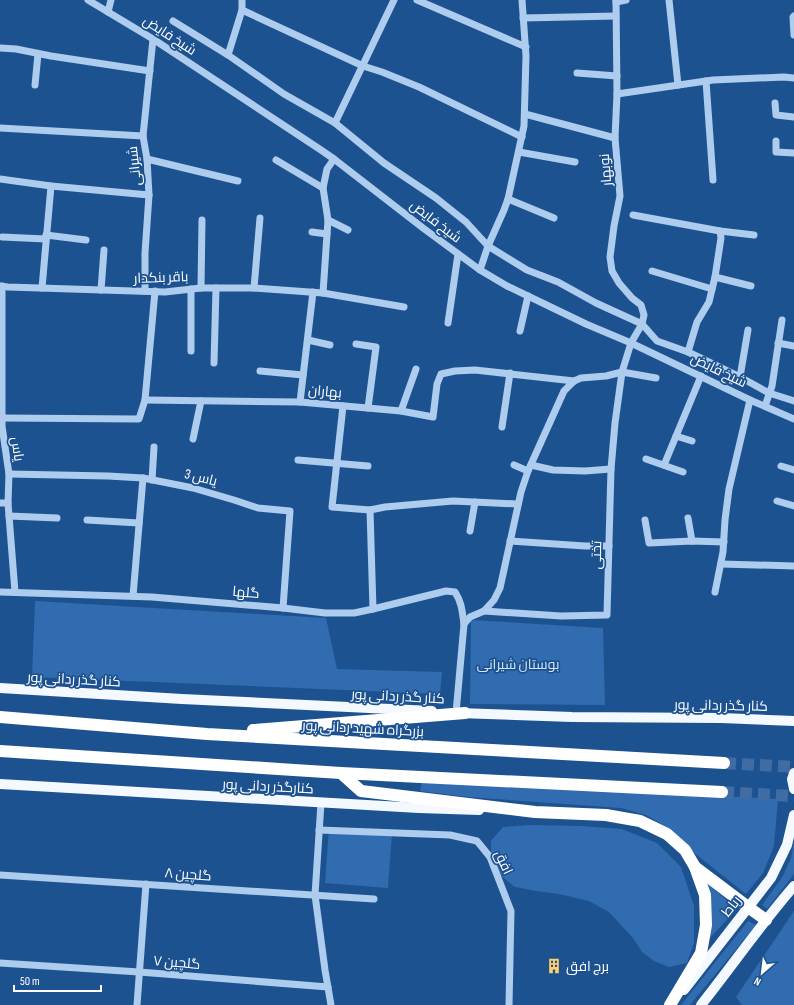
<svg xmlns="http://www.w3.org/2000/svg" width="794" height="1005" font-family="'Sofia Sans Condensed',Cairo,sans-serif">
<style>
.green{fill:#306caf}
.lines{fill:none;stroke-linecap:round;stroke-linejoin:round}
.highway-tunnel{stroke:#3f6ca2;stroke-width:12;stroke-dasharray:12 6;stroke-linecap:butt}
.minor{stroke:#adccee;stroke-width:7}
.major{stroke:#f4f8ff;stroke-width:10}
.highway{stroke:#fff;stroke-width:12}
.labels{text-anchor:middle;stroke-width:3.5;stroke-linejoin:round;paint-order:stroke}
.street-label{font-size:14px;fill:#fff;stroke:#1d5291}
.park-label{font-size:14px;fill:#d3e5fa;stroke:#1d5291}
.poi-label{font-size:14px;fill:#fff;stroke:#1d5291;text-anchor:start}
</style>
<rect width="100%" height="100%" fill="#1d5291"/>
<g class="green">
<polygon points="35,601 326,618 337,669 442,672 440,694 32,677"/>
<polygon points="471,620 603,628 605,705 470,704"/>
<polygon points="422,781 778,799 774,846 763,873 746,894 693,852 672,830 646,815 621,808 468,797 420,791"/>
<polygon points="529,825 581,826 622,829 657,843 681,867 694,906 694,943 687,963 669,967 654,961 642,952 633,938 609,912 589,901 559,894 536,891 515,887 500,875 491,860 491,841 503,827"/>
<polygon points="329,828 392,833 388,888 325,883"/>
<polygon points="794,841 794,874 767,909 762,905 783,876 791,858"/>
<polygon points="702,879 737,909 708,940"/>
<polygon points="794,911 794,1005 742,1005 736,997"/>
<polygon points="748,921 756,925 690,1005 681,1005"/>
</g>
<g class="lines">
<g class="highway-tunnel">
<polyline points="724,763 794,767"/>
<polyline points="722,792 794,796"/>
</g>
<g class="minor">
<polyline points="88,0 153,39 321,150 334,159 423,228 480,270 507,286 586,324 631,343 750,400 794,419"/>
<polyline points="417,0 526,47"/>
<polyline points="669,0 678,85"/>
<polyline points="616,2 626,0"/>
<polyline points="242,10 363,66 382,72 419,87 522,137"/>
<polyline points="108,12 111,0"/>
<polyline points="794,16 793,17 794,35"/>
<polyline points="523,18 616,16"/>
<polyline points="173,21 228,55 284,94 335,123 384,163 436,198 466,222 488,246 527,270 558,282 596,303 642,324 657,341 688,352 740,377 769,393 794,401"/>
<polyline points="0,48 16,49 51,56 150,71"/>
<polyline points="228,55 242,10 242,0"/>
<polyline points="577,73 617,76"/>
<polyline points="706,81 713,180"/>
<polyline points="35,85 38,54"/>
<polyline points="617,94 713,80 784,77 794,78"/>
<polyline points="775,103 776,115 794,117"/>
<polyline points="525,114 615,138"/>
<polyline points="335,123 394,0"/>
<polyline points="0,128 143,136"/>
<polyline points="776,141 776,152 794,153"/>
<polyline points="519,152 575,162"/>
<polyline points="147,159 238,181"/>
<polyline points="276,160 323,188"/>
<polyline points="0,179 51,186 149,195"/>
<polyline points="508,199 554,218"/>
<polyline points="633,215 720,231 754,235"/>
<polyline points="328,220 348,230"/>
<polyline points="312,232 327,234"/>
<polyline points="46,235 86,240"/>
<polyline points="2,237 46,239"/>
<polyline points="480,270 488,246 504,210 508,199 524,126 526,56 522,0"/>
<polyline points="652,271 712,289"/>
<polyline points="715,277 751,286"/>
<polyline points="0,286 8,287 165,292 201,288 254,288 323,293 404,307"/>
<polyline points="2,286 2,426 9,474 8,503 15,592"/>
<polyline points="42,288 51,186"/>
<polyline points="201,288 202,220"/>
<polyline points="254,288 260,218"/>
<polyline points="101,290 104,250"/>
<polyline points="145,291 145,253 149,195 147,159 143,136 153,39"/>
<polyline points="323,293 328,220 323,188 327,169 334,159"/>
<polyline points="448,323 458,254"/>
<polyline points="520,331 528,296"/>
<polyline points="308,340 330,345"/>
<polyline points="778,343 794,346"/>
<polyline points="356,344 376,347 368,408"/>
<polyline points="191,351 191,289"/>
<polyline points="688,352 697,322 709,302 715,277 721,238 720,231"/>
<polyline points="214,363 216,288"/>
<polyline points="260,371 303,375"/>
<polyline points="740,377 748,330"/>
<polyline points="145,400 300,402 401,411 433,417 437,384 441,374 455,371 475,370 574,381"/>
<polyline points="300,402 313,292"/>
<polyline points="343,406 332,507 370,510 385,507 453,501 518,504"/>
<polyline points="765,406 772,386 782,320"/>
<polyline points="401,411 416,369"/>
<polyline points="2,418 139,419 145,400 155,291"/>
<polyline points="502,427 510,373"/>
<polyline points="676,436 692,441"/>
<polyline points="193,439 201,401"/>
<polyline points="646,459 683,472"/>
<polyline points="298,460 368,466"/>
<polyline points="514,465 528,471"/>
<polyline points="531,465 553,470 585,471 611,469"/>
<polyline points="664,465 701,376"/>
<polyline points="781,466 794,470"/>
<polyline points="9,474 108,476 143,478 193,488 234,500 258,508 290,511 283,608"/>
<polyline points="152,480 154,447"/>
<polyline points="777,501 794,506"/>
<polyline points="0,503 8,503"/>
<polyline points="370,510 373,609"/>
<polyline points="9,516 57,518"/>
<polyline points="688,518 692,541"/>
<polyline points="87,520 139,523"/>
<polyline points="645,520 649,543 692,541 724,542"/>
<polyline points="470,531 475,502"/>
<polyline points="510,541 585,546 609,546"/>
<polyline points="721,564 794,566"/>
<path d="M0,592l152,5 131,11 42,5h29l19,-4 73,-18 9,1c7,11 7,19 9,32"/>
<polyline points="715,592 723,552 725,520 729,489 750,400"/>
<polyline points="133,596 143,478"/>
<polyline points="484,611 561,616 607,615 611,469 615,423 622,372 656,378"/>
<polyline points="456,713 464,624 470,617 484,611 494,600 500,588 521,492 528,471 564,391 574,381 581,378 606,376 622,372 631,343 642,324 644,315 641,305 632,298 619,283 612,271 610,257 614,226 620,196 615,138 617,94 616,0"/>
<polyline points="321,803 315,895 325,970 331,1005"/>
<polyline points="319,830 450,835 477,841 490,857 511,911 509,1005"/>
<polyline points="0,875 374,899"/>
<polyline points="0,963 139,972 328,987"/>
<polyline points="137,1005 146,884"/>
</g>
<g class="major">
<polyline points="0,688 182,699 432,711"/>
<polyline points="458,713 572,717 721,718 794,721"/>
<polyline points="794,773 792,779 794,789"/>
<polyline points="0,784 419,808 479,810"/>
<polyline points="684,990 771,878 787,845 794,815"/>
<path d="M701,1005c31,-39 60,-81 93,-119"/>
</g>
<g class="highway">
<polyline points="0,717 207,734 724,763"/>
<polyline points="253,730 465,713"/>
<polyline points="0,751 341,773 722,792"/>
<polyline points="341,773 361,791 535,812 606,815 640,821 667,834 685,850 695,867 705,895 706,925 701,953 670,1005"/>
<polyline points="695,867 748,907 766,920"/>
</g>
</g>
<defs>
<g id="building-bare" transform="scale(1.2)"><path d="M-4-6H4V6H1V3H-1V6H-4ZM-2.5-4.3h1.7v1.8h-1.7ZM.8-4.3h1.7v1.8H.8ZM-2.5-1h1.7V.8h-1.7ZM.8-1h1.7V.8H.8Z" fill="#fed06b" stroke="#1d5291" stroke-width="2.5" paint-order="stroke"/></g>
</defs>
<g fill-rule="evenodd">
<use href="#building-bare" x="554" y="966"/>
</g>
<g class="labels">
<g class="street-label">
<text transform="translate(170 35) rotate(33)" y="5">شیخ فایض</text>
<text transform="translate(134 166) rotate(-96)" y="5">شیرانی</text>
<text transform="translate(605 170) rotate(-95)" y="5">نوبهار</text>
<text transform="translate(436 221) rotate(37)" y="5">شیخ فایض</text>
<text transform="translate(161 277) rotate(-2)" y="5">باقر بنکدار</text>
<text transform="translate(719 370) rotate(26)" y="5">شیخ فایض</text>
<text transform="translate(325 391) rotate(5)" y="5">بهاران</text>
<text transform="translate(18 449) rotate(82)" y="5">یاس</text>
<text transform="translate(201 477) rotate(14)" y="5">یاس 3</text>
<text transform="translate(596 555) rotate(-89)" y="5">تختی</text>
<text transform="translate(246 592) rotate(5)" y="5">گلها</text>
<text transform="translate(74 679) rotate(3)" y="5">کنار گذر ردانی پور</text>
<text transform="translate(398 696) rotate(3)" y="5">کنار گذر ردانی پور</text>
<text transform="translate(721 705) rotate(1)" y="5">کنار گذر ردانی پور</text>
<text transform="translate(363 728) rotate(3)" y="5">بزرگراه شهید ردانی پور</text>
<text transform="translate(268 786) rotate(3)" y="5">کنارگذر ردانی پور</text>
<text transform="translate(504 862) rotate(65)" y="5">افق</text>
<text transform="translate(188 874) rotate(4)" y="5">گلچین ۸</text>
<text transform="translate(731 906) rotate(-52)" y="5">رباط</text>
<text transform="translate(177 962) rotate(5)" y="5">گلچین ۷</text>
</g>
<g class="park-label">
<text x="518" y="669">بوستان شیرانی</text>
</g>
<g class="poi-label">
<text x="566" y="971">برج افق</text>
</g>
</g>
<g transform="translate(762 973) rotate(208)" stroke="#1d5291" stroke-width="3" paint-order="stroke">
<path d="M0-3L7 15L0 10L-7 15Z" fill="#ffffff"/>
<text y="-6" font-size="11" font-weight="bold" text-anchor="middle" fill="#ffffff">N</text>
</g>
<path d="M14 985v6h87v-6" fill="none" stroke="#ffffff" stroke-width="2"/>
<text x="20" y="985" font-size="12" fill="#ffffff" stroke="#1d5291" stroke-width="3" paint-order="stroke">50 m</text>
</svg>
